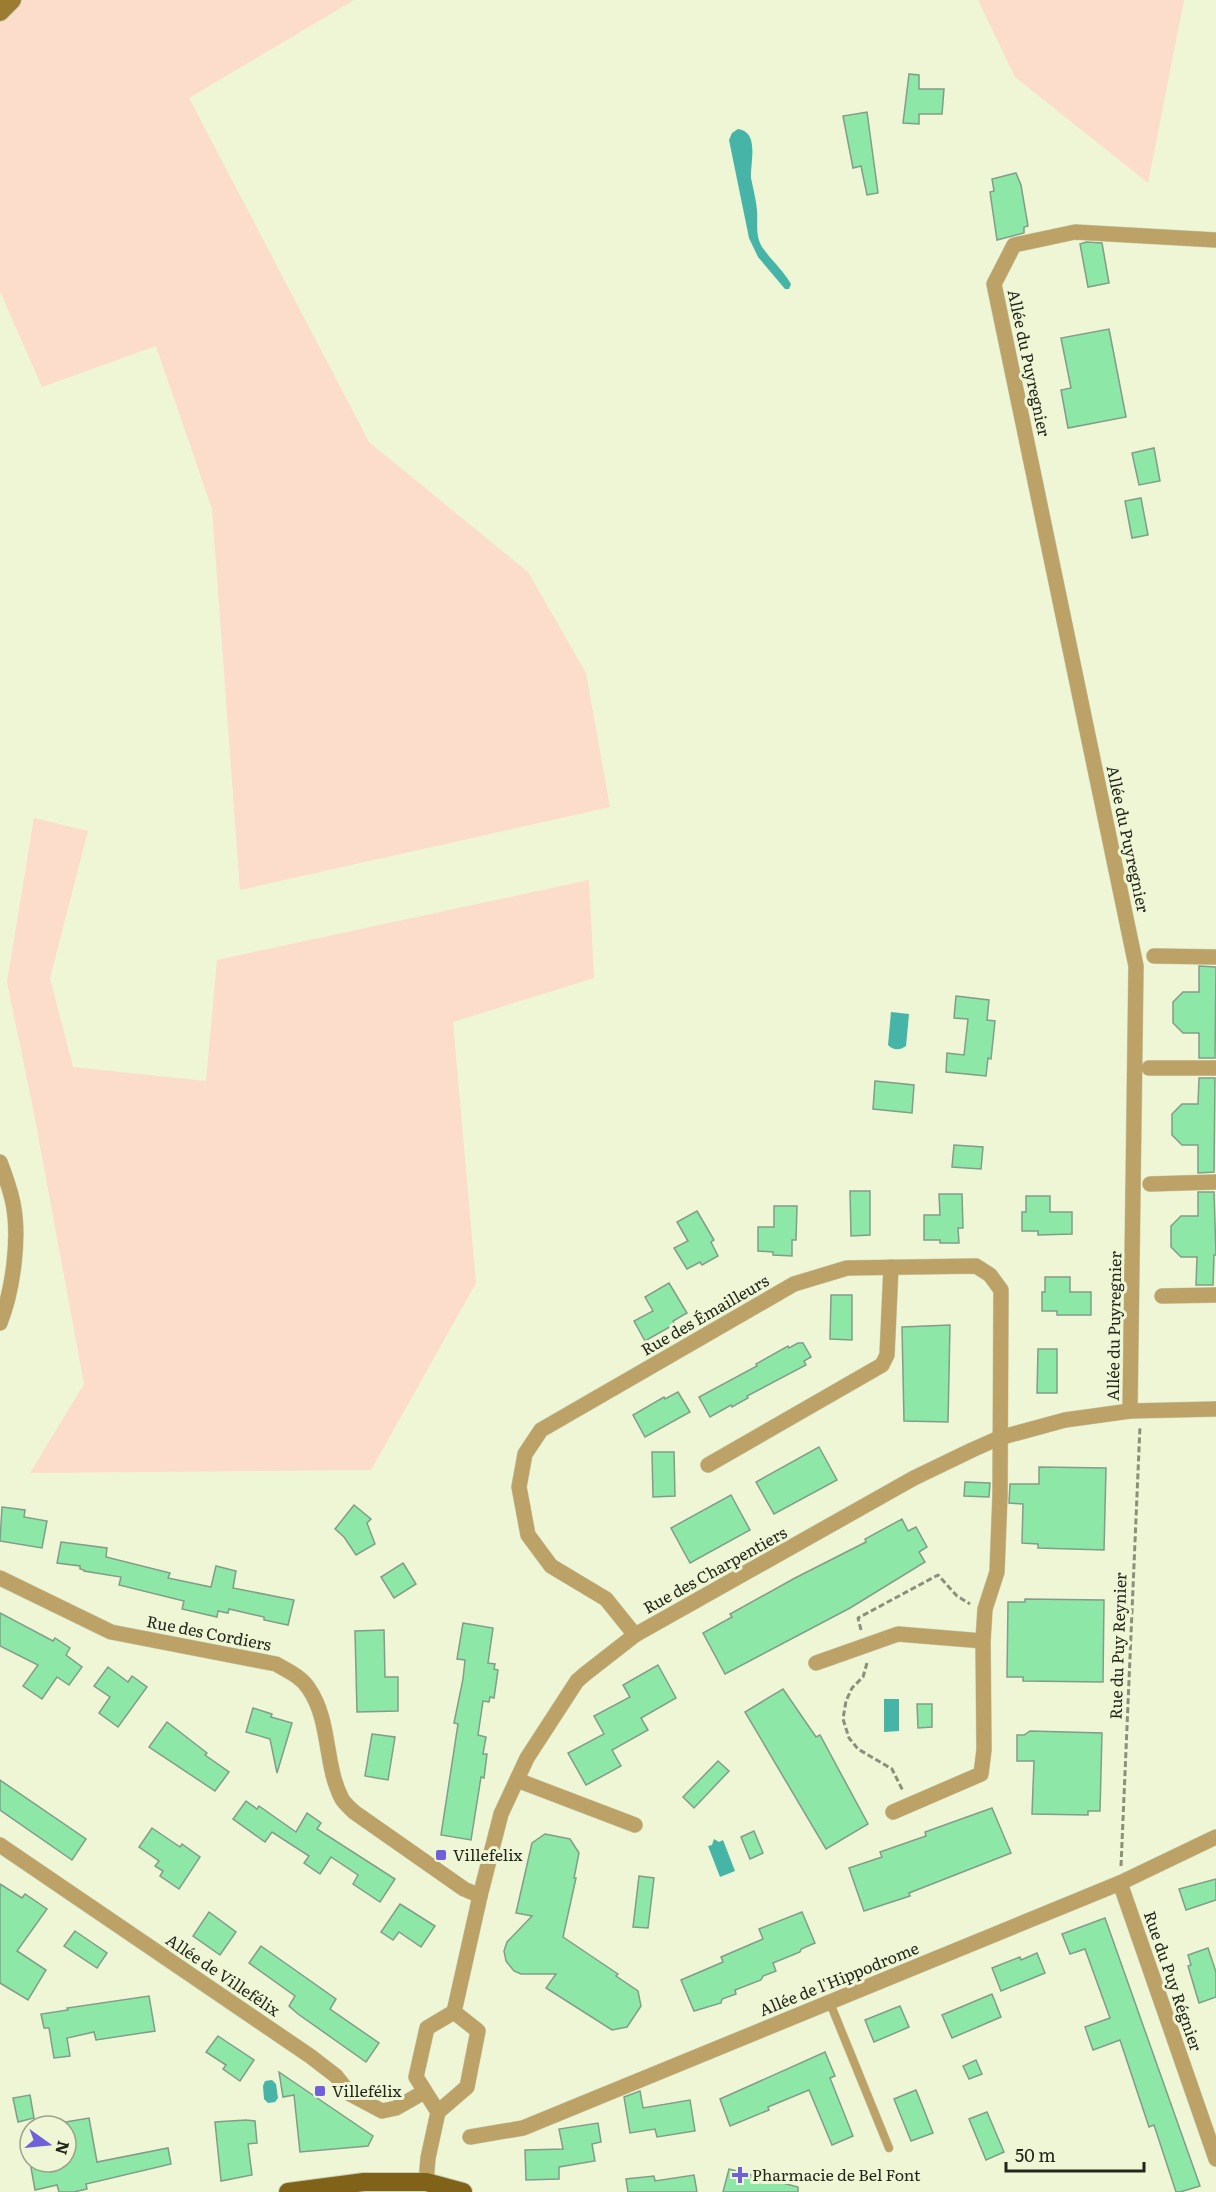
<svg xmlns="http://www.w3.org/2000/svg" width="1216" height="2192" font-family="Literata,serif">
<style>
.green{fill:#fcdcca}
.water{fill:#47b4a8}
.building{fill:#8de7a6;stroke:#829d88;stroke-width:1.5}
.lines{fill:none;stroke-linecap:round;stroke-linejoin:round}
.lane-casing{stroke:#c9d1b4;stroke-width:9}
.street-casing{stroke:#c9d1b4;stroke-width:16}
.secondary-casing{stroke:#c9d1b4;stroke-width:20}
.primary-casing{stroke:#c9d1b4;stroke-width:20}
.path{stroke:#8a907a;stroke-width:3;stroke-dasharray:6 3;stroke-linecap:butt}
.lane{stroke:#bda267;stroke-width:8}
.street{stroke:#bda267;stroke-width:15}
.secondary{stroke:#9c7c30;stroke-width:18}
.primary{stroke:#806219;stroke-width:18}
.poi-dot{fill:#7060da;stroke:#eef6d6;stroke-width:2}
.labels{text-anchor:middle;stroke-width:6;stroke-linejoin:round;paint-order:stroke}
.street-label{font-size:16px;fill:#23261a;stroke:#eef6d6}
.poi-label{font-size:16px;fill:#23261a;stroke:#eef6d6;text-anchor:start}
</style>
<rect width="100%" height="100%" fill="#eef6d6"/>
<g class="green">
<polygon points="6,0 354,0 189,98 369,442 528,572 586,673 610,807 240,890 212,509 156,346 42,387 0,291 0,4"/>
<polygon points="978,0 1184,0 1148,183 1015,77"/>
<polygon points="34,818 88,831 50,978 73,1067 206,1081 217,960 589,880 594,978 453,1022 476,1283 371,1470 30,1473 84,1384 33,1108 7,982"/>
</g>
<g class="water">
<path d="M738,129c22,3 12,34 13,49 2,10 5,21 6,32 1,13 -2,25 5,37 9,13 21,23 29,37l-2,5h-4l-27,-32 -9,-19 -20,-98 3,-7z"/>
<path d="M891,1012l18,2 -3,32c-6,4 -12,5 -18,-1z"/>
<polygon points="884,1699 899,1699 899,1731 884,1732"/>
<polygon points="714,1839 719,1842 723,1840 735,1871 720,1877 708,1846 712,1845"/>
<polygon points="272,2080 276,2084 278,2098 275,2102 268,2103 264,2099 263,2086 265,2081"/>
</g>
<g class="building">
<polygon points="909,74 919,75 919,89 944,89 942,114 919,114 919,124 903,123"/>
<polygon points="867,112 878,193 867,195 861,166 853,168 843,116"/>
<polygon points="1016,173 1021,185 1028,226 1024,227 1024,233 997,240 990,192 994,191 992,179"/>
<polygon points="1086,242 1102,243 1109,283 1088,287 1080,244"/>
<polygon points="1109,329 1126,417 1068,428 1061,390 1071,388 1061,338"/>
<polygon points="1154,448 1160,481 1139,485 1132,453"/>
<polygon points="1141,498 1148,535 1132,538 1125,501"/>
<polygon points="1199,966 1216,967 1215,1058 1199,1058 1199,1033 1183,1033 1173,1023 1173,1002 1183,992 1199,992"/>
<polygon points="956,996 989,1000 987,1020 995,1021 991,1059 988,1058 986,1076 946,1072 947,1053 964,1055 968,1019 954,1018"/>
<polygon points="1199,1078 1215,1078 1214,1172 1198,1173 1198,1145 1182,1145 1172,1135 1172,1114 1182,1104 1198,1104"/>
<polygon points="875,1081 914,1085 912,1113 873,1109"/>
<polygon points="954,1145 983,1147 981,1169 952,1167"/>
<polygon points="850,1191 870,1191 870,1235 851,1236"/>
<polygon points="1198,1192 1214,1192 1216,1255 1214,1255 1213,1285 1196,1285 1197,1257 1181,1257 1171,1247 1171,1226 1181,1216 1198,1216"/>
<polygon points="939,1194 962,1194 963,1228 958,1228 959,1243 940,1243 940,1240 924,1240 924,1215 940,1215"/>
<polygon points="1026,1196 1050,1196 1050,1212 1072,1212 1072,1234 1038,1235 1038,1231 1022,1231 1022,1212 1026,1212"/>
<polygon points="774,1206 797,1206 796,1240 792,1240 792,1256 773,1255 773,1252 758,1251 758,1227 774,1227"/>
<polygon points="697,1211 714,1240 711,1242 718,1256 702,1265 700,1262 687,1269 674,1248 688,1241 677,1222"/>
<polygon points="1045,1277 1070,1277 1070,1292 1091,1292 1091,1315 1057,1315 1057,1311 1042,1311 1042,1292 1045,1292"/>
<polygon points="669,1283 687,1313 673,1321 675,1324 645,1341 634,1321 653,1311 645,1297"/>
<polygon points="831,1295 852,1295 852,1340 830,1339"/>
<polygon points="950,1325 948,1422 904,1421 902,1327"/>
<polygon points="798,1343 803,1343 811,1357 804,1361 806,1365 747,1396 748,1398 732,1407 731,1405 710,1417 699,1397 757,1366 756,1364 788,1346 789,1348"/>
<polygon points="1038,1349 1057,1349 1057,1393 1037,1393"/>
<polygon points="678,1392 690,1412 645,1437 633,1415 664,1397 665,1399"/>
<polygon points="819,1447 837,1480 774,1514 756,1482"/>
<polygon points="652,1452 674,1452 675,1496 653,1497"/>
<polygon points="1039,1467 1106,1468 1104,1550 1038,1548 1038,1544 1022,1543 1023,1504 1009,1503 1010,1484 1039,1484"/>
<polygon points="965,1482 990,1483 989,1497 964,1496"/>
<polygon points="731,1495 750,1530 690,1563 671,1528"/>
<polygon points="354,1505 371,1519 367,1523 375,1544 356,1555 344,1537 335,1529"/>
<polygon points="2,1507 25,1510 24,1517 47,1521 42,1548 0,1541"/>
<polygon points="902,1519 908,1531 916,1527 927,1547 919,1552 925,1562 850,1608 725,1674 703,1633 732,1617 730,1614 795,1578 866,1542 865,1539"/>
<polygon points="61,1542 107,1548 106,1557 170,1573 168,1578 211,1587 216,1566 236,1571 233,1588 294,1600 288,1625 264,1620 264,1617 229,1609 228,1613 218,1611 217,1617 182,1609 184,1601 119,1585 121,1577 84,1571 84,1570 80,1569 80,1566 57,1563"/>
<polygon points="403,1563 416,1584 394,1598 381,1577"/>
<polygon points="1025,1599 1104,1600 1103,1682 1023,1681 1023,1677 1007,1677 1008,1602 1025,1602"/>
<polygon points="0,1613 53,1641 55,1638 70,1648 66,1655 82,1667 69,1685 57,1677 42,1699 23,1686 38,1665 0,1646"/>
<polygon points="463,1623 493,1628 488,1663 495,1664 494,1669 498,1670 494,1698 490,1697 489,1702 483,1701 478,1735 486,1737 483,1754 487,1754 484,1778 481,1777 471,1840 441,1835 458,1724 454,1723 463,1679 465,1660 457,1659"/>
<polygon points="384,1630 385,1677 398,1677 398,1711 357,1712 355,1631"/>
<polygon points="658,1665 676,1698 641,1718 648,1730 612,1750 621,1766 586,1785 568,1753 604,1734 594,1716 630,1697 623,1685"/>
<polygon points="108,1667 128,1682 132,1676 147,1687 118,1727 99,1713 110,1697 94,1686"/>
<polygon points="783,1689 816,1737 820,1735 868,1824 826,1849 745,1712"/>
<polygon points="917,1704 932,1704 932,1727 918,1728"/>
<polygon points="253,1708 272,1714 271,1717 292,1723 277,1773 270,1739 246,1732"/>
<polygon points="167,1722 207,1753 205,1755 229,1772 215,1791 149,1747"/>
<polygon points="1030,1731 1102,1733 1100,1811 1088,1811 1088,1815 1032,1814 1034,1761 1017,1761 1017,1735 1024,1735"/>
<polygon points="372,1734 395,1737 388,1780 365,1776"/>
<polygon points="718,1761 729,1771 694,1808 683,1797"/>
<polygon points="0,1780 86,1839 72,1860 0,1810"/>
<polygon points="246,1801 257,1809 259,1806 296,1832 307,1813 321,1823 317,1829 395,1879 380,1902 353,1884 358,1875 331,1857 320,1874 304,1863 309,1856 272,1832 265,1842 233,1819"/>
<polygon points="992,1808 1011,1853 909,1893 910,1896 864,1911 849,1868 882,1857 880,1852 926,1836 925,1832"/>
<polygon points="152,1828 180,1847 182,1844 200,1857 179,1889 160,1876 163,1871 155,1866 159,1861 139,1847"/>
<polygon points="754,1831 763,1853 750,1859 741,1837"/>
<polygon points="545,1834 570,1839 579,1853 574,1878 576,1878 563,1937 618,1974 616,1976 638,1991 641,2006 627,2027 612,2030 546,1988 556,1974 521,1974 514,1971 506,1961 504,1951 507,1942 532,1916 516,1913 532,1843"/>
<polygon points="639,1876 654,1878 648,1928 633,1927"/>
<polygon points="1216,1879 1216,1900 1186,1910 1179,1889"/>
<polygon points="0,1884 22,1898 25,1894 47,1909 17,1951 46,1970 28,2000 0,1983"/>
<polygon points="400,1904 435,1926 421,1947 399,1932 393,1940 381,1932"/>
<polygon points="209,1912 236,1932 220,1955 193,1936"/>
<polygon points="802,1912 815,1943 801,1949 800,1952 773,1963 776,1971 763,1976 761,1980 735,1990 736,1994 722,1999 721,2003 694,2011 681,1980 723,1962 721,1957 763,1939 759,1929"/>
<polygon points="1105,1918 1200,2186 1180,2192 1176,2192 1154,2125 1149,2127 1120,2040 1093,2050 1085,2027 1110,2018 1085,1949 1070,1954 1062,1934"/>
<polygon points="75,1931 107,1953 97,1968 64,1946"/>
<polygon points="261,1946 336,1999 330,2009 379,2043 366,2062 298,2014 289,2006 295,1996 249,1963"/>
<polygon points="1208,1948 1216,1972 1216,1997 1199,2003 1188,1966 1191,1965 1188,1955"/>
<polygon points="1037,1953 1045,1973 1001,1991 992,1968 1020,1957 1021,1960"/>
<polygon points="992,1994 1001,2017 952,2038 942,2015"/>
<polygon points="149,1996 155,2031 96,2040 94,2032 67,2038 70,2056 54,2058 49,2028 44,2028 41,2014 68,2010 67,2008"/>
<polygon points="900,2006 909,2027 874,2042 865,2020"/>
<polygon points="218,2036 254,2060 240,2081 223,2069 226,2065 206,2052"/>
<polygon points="825,2052 835,2076 830,2078 853,2136 832,2145 809,2090 768,2107 769,2110 730,2126 720,2099"/>
<polygon points="976,2060 982,2074 969,2079 963,2066"/>
<polygon points="279,2072 373,2136 368,2146 300,2152 294,2095 283,2097"/>
<polygon points="916,2090 933,2133 911,2141 894,2099"/>
<polygon points="640,2091 643,2108 690,2100 695,2131 657,2137 655,2129 630,2133 624,2097"/>
<polygon points="30,2095 34,2118 18,2122 13,2098"/>
<polygon points="987,2112 1004,2152 986,2160 969,2119"/>
<polygon points="89,2118 97,2162 168,2148 171,2164 86,2184 87,2189 74,2192 59,2192 57,2185 35,2190 30,2162 66,2162 66,2122"/>
<polygon points="246,2120 255,2121 257,2143 248,2144 252,2175 221,2181 215,2122"/>
<polygon points="598,2123 601,2142 592,2144 595,2161 559,2167 559,2179 526,2180 525,2150 563,2149 559,2129"/>
<polygon points="729,2169 798,2187 798,2192 723,2192"/>
<polygon points="694,2175 697,2192 628,2192 626,2179 654,2176 655,2181"/>
</g>
<g class="lines">
<g class="lane-casing">
<polyline id="lane" points="830,2003 889,2148"/>
</g>
<g class="street-casing">
<g id="street">
<polyline points="1154,956 1216,957"/>
<polyline points="1149,1068 1216,1068"/>
<path d="M0,1162c5,13 10,27 13,41 7,35 0,87 -13,120"/>
<polyline points="1150,1184 1216,1182"/>
<polyline points="1162,1296 1216,1295"/>
<polyline points="1130,1411 1136,966 994,284 1014,245 1075,232 1216,240"/>
<polyline points="708,1465 882,1365 887,1355 891,1267"/>
<path d="M0,1578l111,54 165,32c12,7 26,13 33,25 22,32 15,76 33,110 3,5 8,9 12,13l110,77 16,7"/>
<polyline points="635,1635 606,1599 551,1566 528,1535 519,1487 525,1454 541,1430 794,1284 847,1268 976,1266 990,1275 1001,1290 1000,1495 997,1572 985,1609 983,1641 898,1634 816,1663"/>
<polyline points="517,1780 635,1825"/>
<polyline points="893,1812 981,1774 984,1750 983,1641"/>
<polyline points="0,1845 310,2056 336,2076 350,2094 382,2111 396,2108 424,2092"/>
<polyline points="1120,1883 1216,2159"/>
<polyline points="438,2112 416,2077 427,2028 454,2012 480,1896 501,1814 527,1758 577,1681 585,1674 635,1635 914,1478 972,1450 999,1438 1065,1420 1130,1411 1216,1409"/>
<polyline points="470,2137 523,2128 1120,1883 1216,1837"/>
<polyline points="426,2182 428,2158 438,2112 467,2087 478,2031 454,2012"/>
</g>
</g>
<g class="secondary-casing">
<polyline id="secondary" points="0,12 12,0"/>
</g>
<g class="primary-casing">
<polyline id="primary" points="288,2192 364,2182 426,2182 463,2192"/>
</g>
<g class="path">
<polyline points="861,1630 858,1618 938,1575 957,1596 970,1604"/>
<polyline points="867,1663 863,1677 852,1688 846,1701 843,1719 849,1738 858,1749 892,1769 903,1791"/>
<polyline points="1121,1866 1140,1426"/>
</g>
<use href="#lane" class="lane"/>
<use href="#street" class="street"/>
<use href="#secondary" class="secondary"/>
<use href="#primary" class="primary"/>
</g>
<g class="poi-dot">
<rect x="435" y="1849" width="12" height="12" rx="3"/>
<rect x="314" y="2085" width="12" height="12" rx="3"/>
<path d="M737 2166h6v6h6v6h-6v6h-6v-6h-6v-6h6z"/>
</g>
<g class="labels">
<g class="street-label">
<text transform="translate(1029 363) rotate(78)" y="6">Allée du Puyregnier</text>
<text transform="translate(1128 839) rotate(78)" y="6">Allée du Puyregnier</text>
<text transform="translate(705 1315) rotate(-30)" y="6">Rue des Émailleurs</text>
<text transform="translate(1114 1326) rotate(-89)" y="6">Allée du Puyregnier</text>
<text transform="translate(715 1570) rotate(-29)" y="6">Rue des Charpentiers</text>
<text transform="translate(209 1633) rotate(11)" y="6">Rue des Cordiers</text>
<text transform="translate(1118 1646) rotate(-88)" y="6">Rue du Puy Reynier</text>
<text transform="translate(223 1975) rotate(34)" y="6">Allée de Villefélix</text>
<text transform="translate(839 1979) rotate(-22)" y="6">Allée de l'Hippodrome</text>
<text transform="translate(1173 1981) rotate(71)" y="6">Rue du Puy Régnier</text>
</g>
<g class="poi-label">
<text x="453" y="1861">Villefelix</text>
<text x="332" y="2097">Villefélix</text>
<text x="752" y="2181">Pharmacie de Bel Font</text>
</g>
</g>
<g transform="translate(48 2144) rotate(105)"><circle r="28" fill="#eef6d6" stroke="#9da38b" stroke-width="1.5"/>
<path d="M0-4.5L10 22L0 15L-10 22Z" fill="#7060da"/>
<text y="-9" font-size="16" font-weight="bold" text-anchor="middle" fill="#23261a">N</text>
</g>
<path d="M1006 2162v9h138v-9" fill="none" stroke="#23261a" stroke-width="3"/>
<text x="1015" y="2162" font-size="18" fill="#23261a" stroke="#eef6d6" stroke-width="4.5" paint-order="stroke">50 m</text>
</svg>
